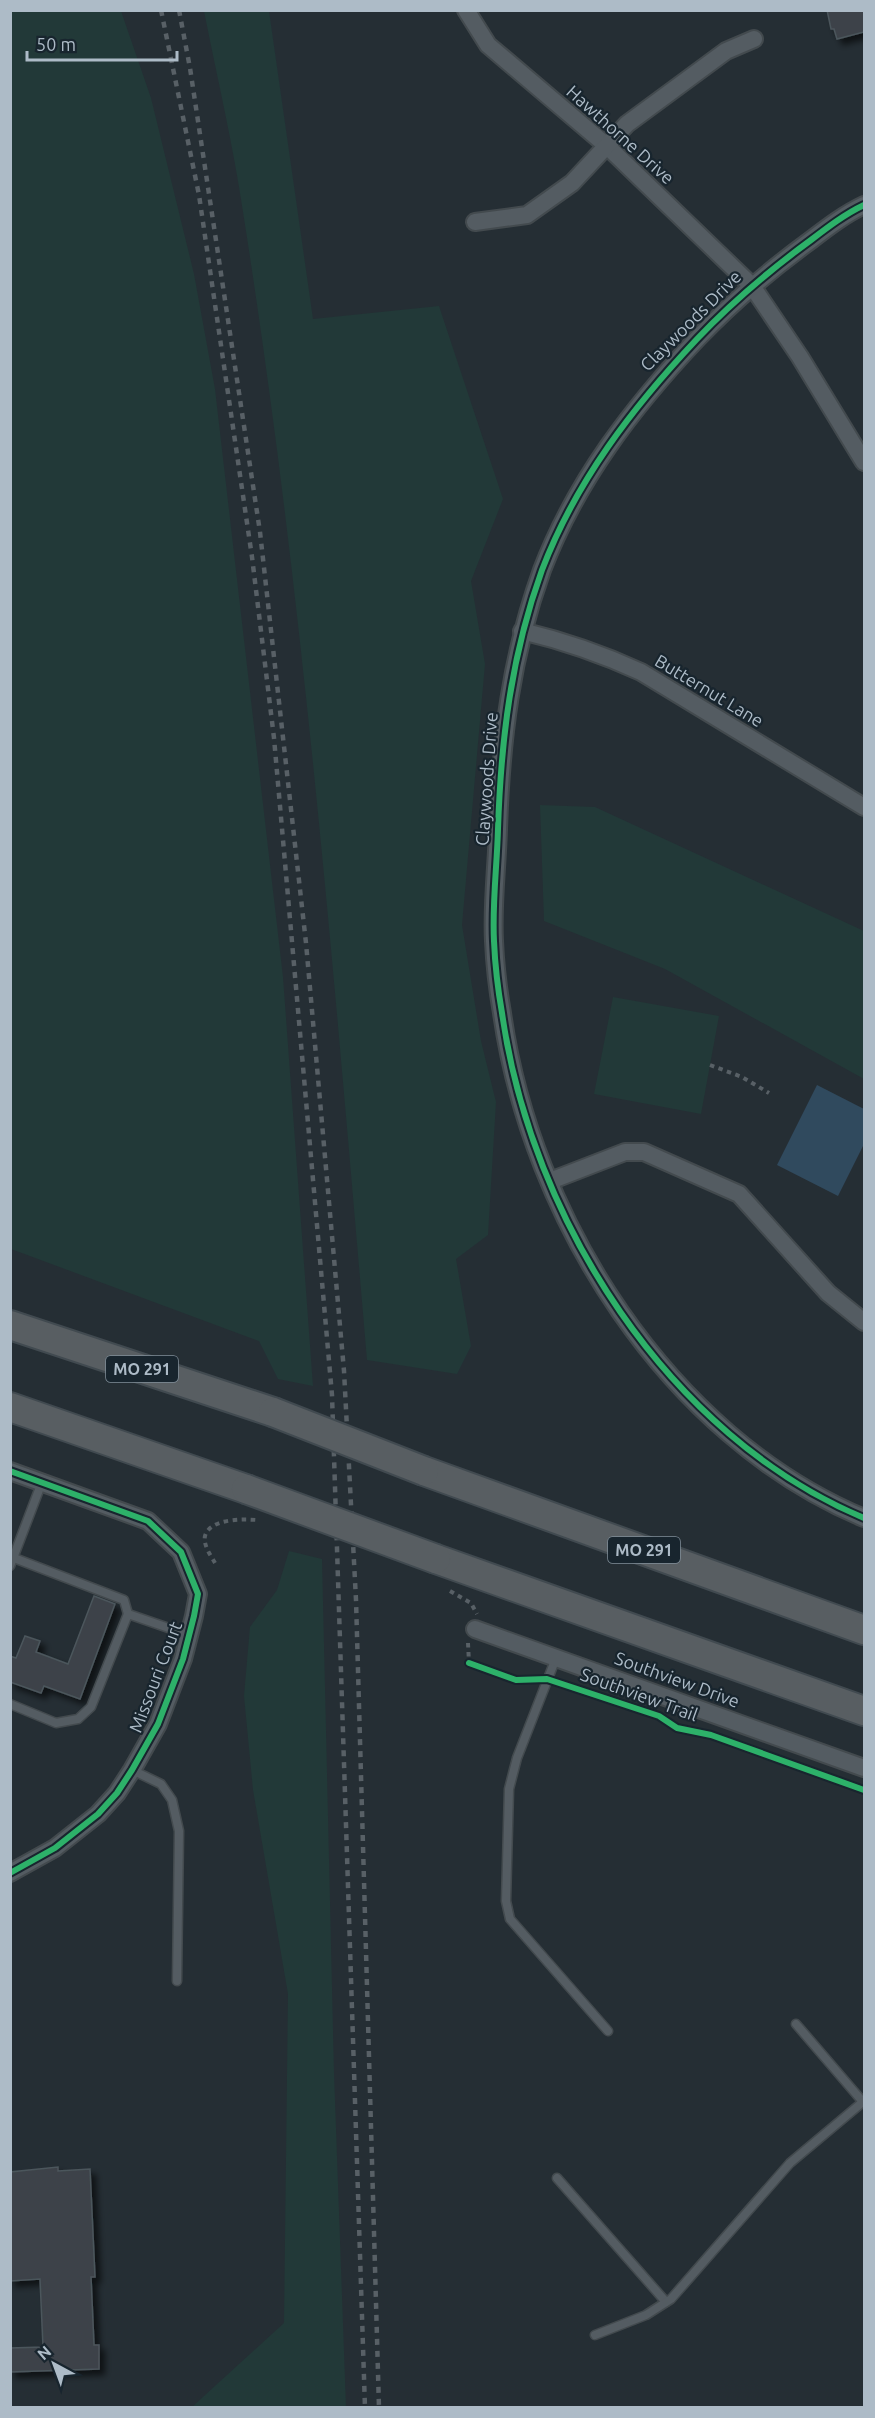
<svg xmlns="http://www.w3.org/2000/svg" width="875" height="2418" font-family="Ubuntu,sans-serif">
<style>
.green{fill:#223938}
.water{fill:#304a5e}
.building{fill:#3c4349;stroke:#4c565c;stroke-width:1.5;filter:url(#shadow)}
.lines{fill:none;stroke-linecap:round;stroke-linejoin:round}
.service-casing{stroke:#434a4e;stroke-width:11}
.minor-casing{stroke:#434a4e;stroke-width:20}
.trunk-casing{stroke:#414a50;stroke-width:32}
.path{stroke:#586066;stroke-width:4;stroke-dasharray:4.5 4.5;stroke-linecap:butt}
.service{stroke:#545c62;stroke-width:8}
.minor{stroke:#545c62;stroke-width:16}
.trunk{stroke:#585e62;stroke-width:28}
.rail{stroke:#586066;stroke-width:4.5;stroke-dasharray:6 6;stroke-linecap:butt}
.trunk-bridge-casing{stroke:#414a50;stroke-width:32;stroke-linecap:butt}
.trunk-bridge{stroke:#585e62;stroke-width:28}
.cycleway-casing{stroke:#18252e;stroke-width:10}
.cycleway{stroke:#2db169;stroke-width:6}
.labels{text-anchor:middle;stroke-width:4.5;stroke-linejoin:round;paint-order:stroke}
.shield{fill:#18252e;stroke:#808e99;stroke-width:1.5}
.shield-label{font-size:16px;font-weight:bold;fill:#adbbc7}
.street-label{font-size:18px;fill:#adbbc7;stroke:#18252e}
</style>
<defs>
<filter id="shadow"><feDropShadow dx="5.5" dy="5.5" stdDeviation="3" flood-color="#0009"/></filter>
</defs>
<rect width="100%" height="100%" fill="#252e34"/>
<g class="green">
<polygon points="10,11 121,11 151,98 194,274 215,389 283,977 313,1386 278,1379 259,1341 11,1249"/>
<path d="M204,11h65l44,308 126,-13 64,193 -32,82 14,83 -23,261 19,116 15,61 -8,133 -32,24 15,87 -14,28 -90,-14c-33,-384 -64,-768 -124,-1148 -10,-68 -26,-135 -39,-201z"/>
<polygon points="540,805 595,807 864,931 864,1079 665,969 544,921"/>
<polygon points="613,997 719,1016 701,1114 594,1094"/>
<polygon points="289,1551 322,1559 334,2073 346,2407 192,2407 284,2323 288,1994 253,1790 244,1696 250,1627 277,1590"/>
</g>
<polygon class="water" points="817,1085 864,1109 864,1144 838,1196 777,1165"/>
<g class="building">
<polygon points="827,10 864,10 864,32 837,39 834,29 831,29"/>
<polygon points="94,1596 115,1604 80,1699 44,1686 41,1693 10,1682 10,1656 16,1658 25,1636 40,1641 36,1652 68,1664"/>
<polygon points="58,2167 58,2171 90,2169 95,2277 91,2277 94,2345 99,2345 99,2369 10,2372 10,2348 43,2347 40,2279 10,2281 10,2172"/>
</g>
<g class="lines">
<g class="service-casing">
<g id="service">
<polyline points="14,1558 124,1600 128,1614"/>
<polyline points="10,1566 42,1482"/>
<polyline points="556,1658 517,1758 509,1789 506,1901 510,1919 608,2031"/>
<polyline points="10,1704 56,1723 78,1719 91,1707 128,1614 189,1635"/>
<polyline points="132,1770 161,1784 172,1800 179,1831 177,1981"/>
<polyline points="796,2024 863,2102"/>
<polyline points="557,2178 666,2302"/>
<polyline points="595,2335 646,2315 671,2299 790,2163 864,2101"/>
</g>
</g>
<g class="minor-casing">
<g id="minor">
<polyline points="466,10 488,45 607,146 752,286 800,357 864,462"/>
<path d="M864,205c-19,9 -36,22 -53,35 -41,30 -79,62 -114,99 -65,69 -121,142 -155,231 -31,86 -41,169 -44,259 -1,37 -6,75 -4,112 1,24 4,49 8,72 29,206 166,423 362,505"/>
<polyline points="475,222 527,215 572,183 627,124 726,51 754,39"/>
<path d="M522,631c42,10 80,23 119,41l223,135"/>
<polyline points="550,1181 625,1152 644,1152 739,1194 828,1293 864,1322"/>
<polyline points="10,1471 148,1521 181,1552 198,1594 194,1616 183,1659 158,1724 132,1770 117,1793 98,1814 55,1848 10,1873"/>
<polyline points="475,1629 864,1768"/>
</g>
</g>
<g class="trunk-casing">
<g id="trunk">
<polyline points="10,1325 273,1412"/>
<polyline points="10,1407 246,1489"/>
<polyline points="424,1471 864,1630"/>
<polyline points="436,1559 864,1711"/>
</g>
</g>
<g class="path">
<polyline points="710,1065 742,1077 769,1093"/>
<path d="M215,1563c-4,-7 -12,-18 -10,-27 5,-18 39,-17 52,-16"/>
<polyline points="450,1591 471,1603 477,1614"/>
<polyline points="468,1643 469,1663"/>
</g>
<use href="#service" class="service"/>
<use href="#minor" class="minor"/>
<use href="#trunk" class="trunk"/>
<g class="rail">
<polyline points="161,10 199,195 252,557 274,738 332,1395 365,2408"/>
<polyline points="179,10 190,68 260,532 306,943 344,1371 356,1600 379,2408"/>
</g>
<g class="trunk-bridge-casing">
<g id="trunk-bridge">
<polyline points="273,1412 424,1471"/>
<polyline points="246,1489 436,1559"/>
</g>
</g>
<use href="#trunk-bridge" class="trunk-bridge"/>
<g class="cycleway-casing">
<g id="cycleway">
<path d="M864,205c-19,9 -36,22 -53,35 -41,30 -79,62 -114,99 -65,69 -121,142 -155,231 -31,86 -41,169 -44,259 -1,37 -6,75 -4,112 1,24 4,49 8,72 29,206 166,423 362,505"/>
<polyline points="10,1471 148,1521 181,1552 198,1594 194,1616 183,1659 158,1724 132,1770 117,1793 98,1814 55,1848 10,1873"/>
<polyline points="469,1663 516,1680 547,1679 659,1716 677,1728 711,1735 864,1790"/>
</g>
</g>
<use href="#cycleway" class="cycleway"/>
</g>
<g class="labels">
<g class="shield">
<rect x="106" y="1356" width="72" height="26" rx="4.5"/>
<rect x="608" y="1537" width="72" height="26" rx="4.5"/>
</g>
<g class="shield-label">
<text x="142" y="1375">MO 291</text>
<text x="644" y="1556">MO 291</text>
</g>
<g class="street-label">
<text transform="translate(620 135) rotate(42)" y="6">Hawthorne Drive</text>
<text transform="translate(691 321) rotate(-45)" y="6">Claywoods Drive</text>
<text transform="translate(709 691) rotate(31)" y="6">Butternut Lane</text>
<text transform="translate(487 779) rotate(-86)" y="6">Claywoods Drive</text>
<text transform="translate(156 1677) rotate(-69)" y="6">Missouri Court</text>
<text transform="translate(677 1680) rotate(20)" y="6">Southview Drive</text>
<text transform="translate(639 1695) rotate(20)" y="6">Southview Trail</text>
</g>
</g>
<rect width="875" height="2418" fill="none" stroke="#adbbc7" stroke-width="24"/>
<g transform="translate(54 2364) rotate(319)" stroke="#18252e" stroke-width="4.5" paint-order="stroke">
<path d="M0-4.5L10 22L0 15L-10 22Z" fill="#adbbc7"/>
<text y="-9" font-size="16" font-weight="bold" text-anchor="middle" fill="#adbbc7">N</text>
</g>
<path d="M27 51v9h150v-9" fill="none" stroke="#adbbc7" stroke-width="3"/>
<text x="36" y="51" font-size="18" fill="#adbbc7" stroke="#18252e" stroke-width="4.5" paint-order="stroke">50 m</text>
</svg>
